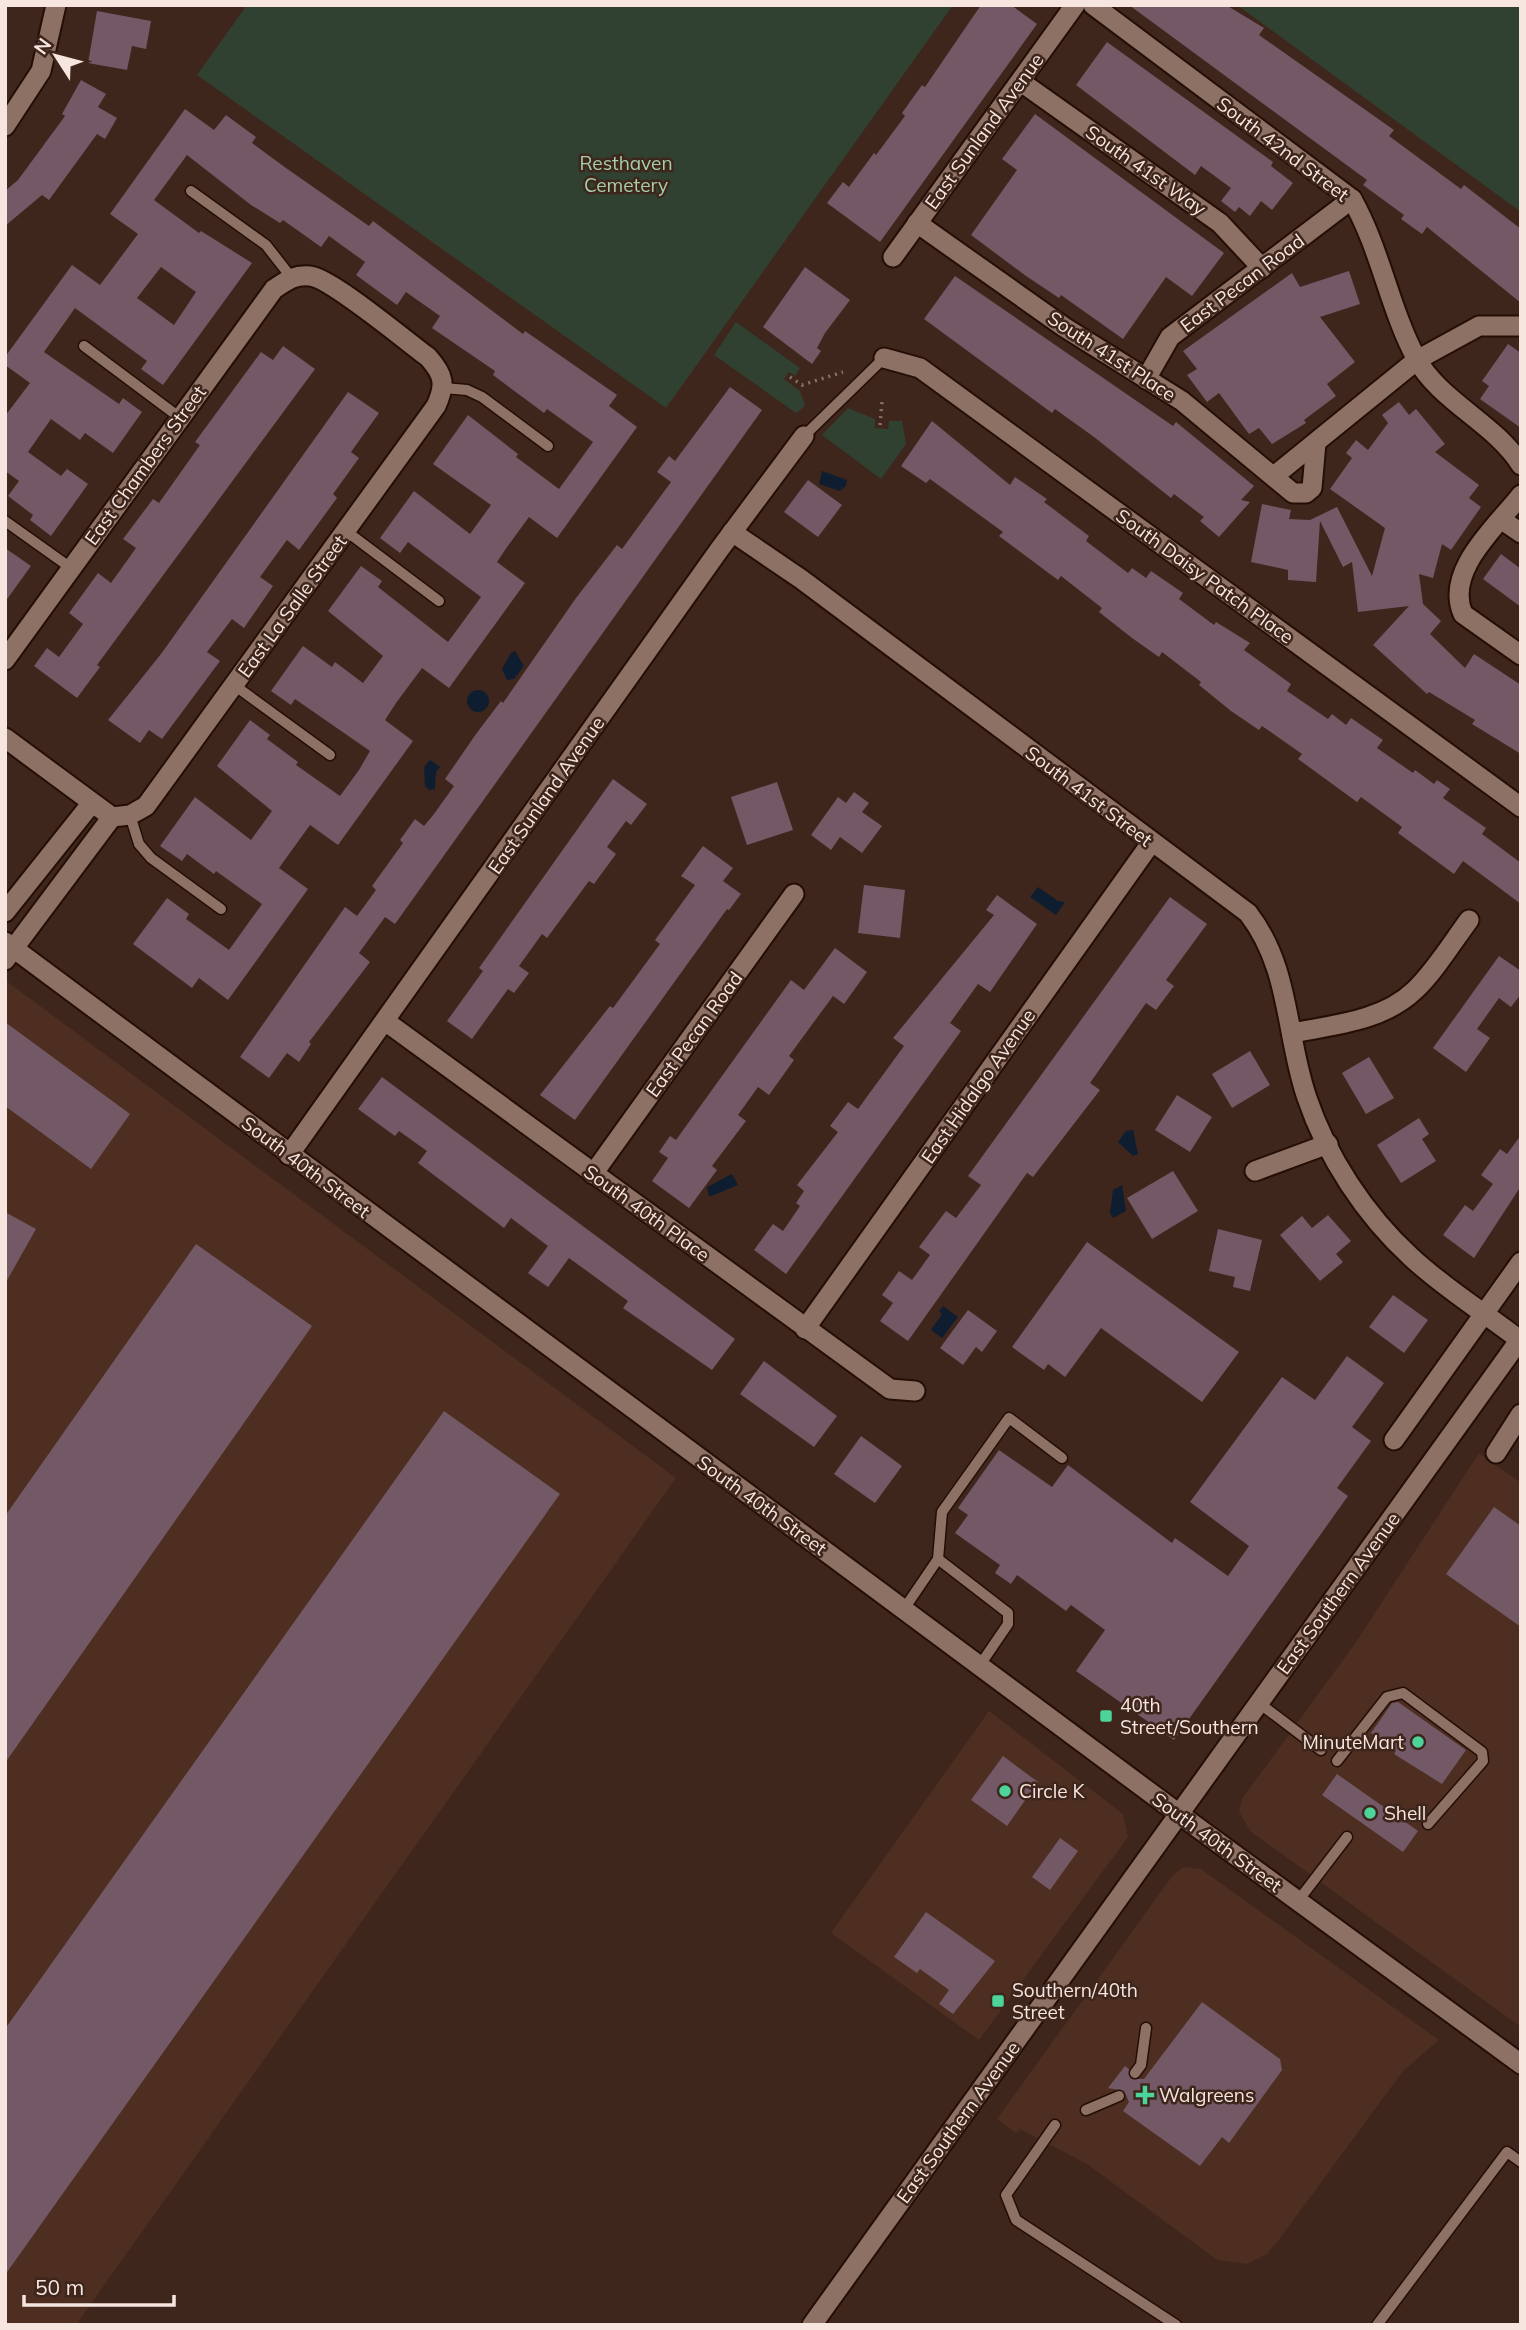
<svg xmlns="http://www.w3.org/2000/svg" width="1526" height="2330" font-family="Mulish,sans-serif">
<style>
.built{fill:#4d2e21}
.green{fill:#304031}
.water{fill:#0e1e30}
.building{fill:#735866;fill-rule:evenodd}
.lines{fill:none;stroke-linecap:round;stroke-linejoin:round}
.service-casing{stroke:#240e05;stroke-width:13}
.minor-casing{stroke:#240e05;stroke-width:23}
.secondary-casing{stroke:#240e05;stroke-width:23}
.path{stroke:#88736a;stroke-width:3.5;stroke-dasharray:2 5;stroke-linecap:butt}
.service{stroke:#8e7165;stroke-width:10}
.minor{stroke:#8e7165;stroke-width:19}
.secondary{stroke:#8e7165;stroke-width:19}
.poi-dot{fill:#4cd49b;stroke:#3e261c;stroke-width:2.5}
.labels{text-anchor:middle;stroke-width:5;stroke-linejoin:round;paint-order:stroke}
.street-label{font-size:19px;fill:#f7e6df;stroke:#3e261c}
.park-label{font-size:19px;fill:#a4cfa7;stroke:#3e261c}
.poi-label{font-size:19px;fill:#f7e6df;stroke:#3e261c;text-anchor:start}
</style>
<rect width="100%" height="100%" fill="#3e261c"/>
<g class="built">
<polygon points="5,980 676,1478 76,2325 5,2325"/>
<polygon points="1479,1453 1521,1483 1521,2027 1250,1831 1239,1811 1242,1799 1356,1642"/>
<polygon points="989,1711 1123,1814 1128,1837 979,2040 831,1933"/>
<polygon points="1184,1867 1201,1869 1439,2040 1403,2071 1278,2241 1267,2254 1247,2264 1217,2260 1087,2164 1020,2129 1016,2133 997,2119 1173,1875"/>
</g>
<g class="green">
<polygon points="247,5 953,5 666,408 197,75"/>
<polygon points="1237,5 1521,5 1521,212"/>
<polygon points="736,322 800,368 795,376 789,372 784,379 800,391 805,406 796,413 714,355"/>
<polygon points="848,408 875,419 875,428 888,429 889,421 902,421 906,444 881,479 822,435"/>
</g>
<g class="water">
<polygon points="822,471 847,480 846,486 840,491 819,484"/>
<polygon points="515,651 524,666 514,679 507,680 502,669 511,653"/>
<circle cx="478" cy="701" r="11"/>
<polygon points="430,760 440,767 436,772 435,789 429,790 425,786 424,767"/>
<polygon points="1038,887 1058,901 1065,902 1056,915 1030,897"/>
<polygon points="1133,1130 1138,1154 1133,1156 1118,1142 1126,1131"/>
<polygon points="732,1174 738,1185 709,1197 707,1187"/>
<polygon points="1122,1185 1126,1211 1113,1218 1110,1213 1113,1190"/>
<polygon points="943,1306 958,1317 942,1338 931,1330 942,1314 939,1311"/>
</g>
<g class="building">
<polygon points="981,5 1011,5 1037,24 880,242 827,203 843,182 849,187 874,153 876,155 905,116 902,113 922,85 925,87"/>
<polygon points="1129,5 1226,5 1264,28 1259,35 1394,130 1389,136 1461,189 1464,185 1521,229 1521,303 1427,227 1422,234 1401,219 1404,215 1363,185 1367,180"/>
<polygon points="97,11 151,21 146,49 132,46 127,70 88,63"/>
<polygon points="1107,42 1273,162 1271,166 1293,183 1272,210 1261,201 1250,216 1239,207 1235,212 1221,201 1231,188 1201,166 1195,175 1076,85"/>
<polygon points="81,80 106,94 98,107 117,118 105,139 97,134 49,200 42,195 5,226 5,191 18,180 65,116 62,114"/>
<path d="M185,109l29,21 12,-15 30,22 -4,6 34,25 83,58 4,-5 150,113 2,-3 92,64 -8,11 28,21 -80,111 -28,-21 -22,30 -10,15 28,21 -76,105 -27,-20 -26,35 -11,17 28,21 -75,104 -28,-20 -31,43 29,21 -80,111 -29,-22 -7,10 -59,-44 34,-46 22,16 -3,5 43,31 33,-46 -46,-33 -2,3 -27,-20 -5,7 -22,-15 35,-49 56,43 21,-29 -55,-45 33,-46 20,15 -3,4 31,23 -2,3 44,31 19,-26 11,-19 -75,-52 -4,6 -20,-14 32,-45 29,21 3,-5 28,21 20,-27 -55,-45 33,-45 21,15 -4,6 70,55 33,-45 -73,-55 -8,11 -20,-15 34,-47 56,43 21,-29 -58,-41 35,-49 50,39 -2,3 43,32 34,-47 -46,-33 -3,4 -51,-38 2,-4 -63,-43 8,-12 -34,-24 -9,13 -41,-30 9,-13 -36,-26 -8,11 -38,-27 -3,3 -29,-18 -64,-50 -33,45 45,33 2,-2 51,32 -89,122 -22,-16 6,-8 -72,-53 -31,44 75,52 4,-6 19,14 -29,41 -28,-20 -5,7 -29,-21 -23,33 33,24 6,-7 21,15 -37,52 -21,-16 3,-5 -25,-19 11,-15 -14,-10v-55l25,-33 -25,-18v-8l67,-92 28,20 38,-51 -28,-20zM161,267l35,25 -22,33 -37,-27z"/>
<polygon points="1035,114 1224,253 1192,296 1166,277 1123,339 1061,295 1059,298 1026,276 971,235 1017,170 1002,159"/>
<polygon points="805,267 850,300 825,333 817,348 821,351 812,364 763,327"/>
<polygon points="1349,271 1360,304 1320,317 1355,362 1327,384 1336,396 1304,420 1306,423 1272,444 1259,428 1249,434 1219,393 1207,402 1187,375 1197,369 1183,351 1292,273 1300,287"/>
<polygon points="955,276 1173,426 1176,422 1254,486 1241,500 1250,502 1219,537 1200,521 1204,517 1174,494 1171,498 1094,437 1055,409 1052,413 924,319"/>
<polygon points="1508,344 1521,353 1521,428 1480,399 1489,386 1482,381"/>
<polygon points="283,346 315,369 97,665 100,667 77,698 34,666 47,648 59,657 83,624 69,613 98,573 111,583 136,548 123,539 153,499 159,503 200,445 195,442 261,352 273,360"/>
<polygon points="730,387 762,410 395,924 385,917 359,953 370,962 309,1042 311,1044 299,1062 287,1053 269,1078 240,1057 345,907 357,916 376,890 372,886 403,843 400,840 415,819 424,826 434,814 454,786 445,779 476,734 501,701 503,703 576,598 617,545 622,549 671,482 657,472 669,456 675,461"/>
<polygon points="348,392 379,413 351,452 359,458 333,494 337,498 299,550 287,540 260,577 273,586 244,628 232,619 207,652 220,661 162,739 149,730 140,743 108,720 161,654"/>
<polygon points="1399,402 1409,415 1416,409 1445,444 1435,452 1479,485 1469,498 1481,507 1451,550 1442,544 1433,578 1419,574 1423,604 1441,621 1430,634 1465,668 1474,654 1521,685 1521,754 1472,724 1475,720 1429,692 1427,694 1373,645 1409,606 1358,612 1352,562 1343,567 1320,521 1316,582 1288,580 1288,570 1251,562 1262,504 1291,510 1289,519 1310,520 1337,507 1372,576 1385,528 1330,489 1352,458 1346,453 1356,440 1368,450 1388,423 1382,415"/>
<polygon points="932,421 1010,485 1015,477 1047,499 1044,502 1089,536 1086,541 1128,573 1132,568 1146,578 1151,571 1183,593 1179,599 1214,625 1216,622 1250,643 1244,650 1291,684 1287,691 1328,719 1332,714 1346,725 1351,718 1383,740 1377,748 1413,773 1415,770 1434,784 1437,780 1450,789 1443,798 1486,828 1482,834 1521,863 1521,904 1463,861 1454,874 1398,833 1402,827 1361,797 1357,802 1298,759 1302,754 1262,726 1259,730 1231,711 1199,685 1201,682 1162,652 1159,657 1132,638 1099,612 1102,608 1061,576 1058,580 999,536 1003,532 930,479 926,483 901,466"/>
<polygon points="808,480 842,505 818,537 784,512"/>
<polygon points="5,548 31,566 5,602"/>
<polygon points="1501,554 1521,569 1521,607 1483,579"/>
<polygon points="613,779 647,804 631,825 626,821 607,847 616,854 594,884 589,881 547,938 542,934 519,966 529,973 514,993 508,989 472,1039 447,1021 483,971 479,968"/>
<polygon points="777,782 793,830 747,845 731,797"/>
<polygon points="854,792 869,803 862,812 882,826 862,853 840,837 831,850 811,835 838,797 846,803"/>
<polygon points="703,846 733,868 723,881 741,894 729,910 727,909 575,1120 540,1095 610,1006 613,1008 660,944 655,940 695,885 681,876"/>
<polygon points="864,885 905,890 900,938 858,933"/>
<polygon points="997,895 1037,924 990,992 978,984 950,1023 961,1031 786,1274 754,1250 773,1224 783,1231 800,1206 796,1203 804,1191 797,1185 838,1132 830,1126 848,1102 858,1109 904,1046 893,1038 994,915 986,910"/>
<polygon points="1170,897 1207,924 1166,980 1174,986 1156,1010 1146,1003 1090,1083 1100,1090 1033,1177 1027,1173 908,1341 880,1321 893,1303 882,1295 899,1271 912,1280 930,1255 919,1247 946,1211 956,1218 981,1185 968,1176"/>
<polygon points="835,948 867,972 844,1004 833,996 789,1056 794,1060 769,1095 758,1087 738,1115 746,1121 712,1166 717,1170 689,1208 652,1181 668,1158 659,1152 670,1136 676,1140 791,980 804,990"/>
<polygon points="1499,956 1521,971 1521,994 1511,1007 1499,998 1477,1029 1490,1038 1466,1072 1433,1048"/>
<polygon points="5,1022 130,1114 91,1169 5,1106"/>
<polygon points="1250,1051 1270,1085 1232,1108 1212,1074"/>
<polygon points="1369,1057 1394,1098 1366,1114 1342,1073"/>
<polygon points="382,1077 735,1339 712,1370 623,1308 628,1301 569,1258 548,1287 528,1273 548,1246 511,1218 504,1228 418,1163 427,1151 399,1131 395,1136 358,1109"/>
<polygon points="1177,1095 1212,1117 1190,1152 1155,1130"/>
<polygon points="1419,1118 1429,1134 1422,1139 1436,1161 1401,1183 1377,1145"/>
<polygon points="1521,1135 1521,1186 1474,1258 1443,1235 1465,1205 1473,1211 1493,1184 1481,1175 1500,1149 1507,1154"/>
<polygon points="1173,1171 1198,1211 1152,1239 1127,1198"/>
<polygon points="5,1212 36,1229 5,1284"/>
<polygon points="1328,1215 1351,1241 1336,1254 1343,1262 1320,1281 1280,1235 1302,1216 1312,1228"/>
<polygon points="1218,1229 1262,1240 1250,1291 1233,1287 1235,1277 1209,1271"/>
<polygon points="1087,1242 1239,1352 1202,1402 1101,1328 1065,1377 1048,1364 1044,1370 1012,1347"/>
<polygon points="196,1244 312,1326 5,1763 5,1516"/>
<polygon points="1393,1295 1428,1320 1404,1353 1369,1327"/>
<polygon points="968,1310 997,1331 982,1352 976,1347 963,1365 940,1348"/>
<polygon points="1347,1356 1384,1383 1352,1427 1371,1441 1337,1488 1348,1496 1174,1740 1076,1671 1105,1630 1071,1605 1066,1611 1017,1575 1011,1584 995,1573 1000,1565 955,1533 968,1515 958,1508 999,1450 1052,1487 1068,1465 1172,1543 1175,1538 1228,1576 1249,1546 1190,1502 1282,1377 1315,1400"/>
<polygon points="764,1361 837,1416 814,1447 740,1394"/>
<polygon points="444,1411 560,1494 5,2275 5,2029"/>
<polygon points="861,1436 902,1466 875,1503 834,1474"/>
<polygon points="1494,1507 1521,1526 1521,1627 1446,1574"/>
<polygon points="1398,1702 1466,1750 1442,1784 1394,1754 1396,1751 1371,1733 1392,1703"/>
<polygon points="1003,1756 1038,1782 1007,1826 971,1800"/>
<polygon points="1337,1774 1418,1831 1403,1852 1322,1795"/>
<polygon points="1060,1838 1078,1851 1050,1890 1032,1877"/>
<polygon points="926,1912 995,1961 953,2014 939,2004 949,1990 920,1969 917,1973 894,1957"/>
<polygon points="1202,2002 1280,2059 1282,2070 1229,2143 1222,2137 1200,2166 1123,2111 1129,2102 1124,2091 1108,2088 1125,2066 1129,2069 1131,2079 1144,2079"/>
</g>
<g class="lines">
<g class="service-casing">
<g id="service">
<polyline points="191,191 266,245 291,277"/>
<polyline points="84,346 179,417"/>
<polyline points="444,388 467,390 482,397 548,446"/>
<polyline points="804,436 884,358"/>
<polyline points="5,521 71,568"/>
<polyline points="346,531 439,601"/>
<polyline points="234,685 330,755"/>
<polyline points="130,815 139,844 151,858 221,909"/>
<polyline points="938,1559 1008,1613 1008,1624 980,1665"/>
<polyline points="904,1609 938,1559 942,1512 1009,1418 1062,1458"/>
<polyline points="1259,1703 1321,1750"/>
<polyline points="1337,1761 1387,1697 1403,1693 1482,1752 1483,1761 1428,1824"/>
<polyline points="1298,1901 1347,1837"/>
<polyline points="1135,2073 1141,2065 1146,2028"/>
<polyline points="1086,2110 1119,2096"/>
<polyline points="1055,2125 1006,2195 1016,2220 1176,2325"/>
<polyline points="1377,2325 1507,2152 1521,2162"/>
</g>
</g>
<g class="minor-casing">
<g id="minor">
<path d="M1093,5l259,194c29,52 37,108 64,159 24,44 79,65 105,107"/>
<polyline points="1021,82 1220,223 1262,268"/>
<polyline points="5,126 41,71 56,5"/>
<polyline points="917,223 1064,327 1182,401 1293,493 1306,493 1312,488 1316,443"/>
<polyline points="893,257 1075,5"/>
<polyline points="884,358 920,368 1521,807"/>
<polyline points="1146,379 1170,337 1352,199"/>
<polyline points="1274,476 1417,360 1479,326 1521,326"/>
<path d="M1521,495c-24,31 -77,76 -58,119l58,41"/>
<polyline points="1502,520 1521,533"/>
<path d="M732,532l69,47 447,334c43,56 37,121 59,185 20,59 58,117 104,159 33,31 74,56 110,84"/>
<path d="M5,660l269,-371c12,-8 21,-15 36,-13 21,2 96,65 118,81 16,18 18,27 8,49l-290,400 -16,9 -18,2 -107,-79"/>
<polyline points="5,912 91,804"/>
<polyline points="5,960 112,817"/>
<polyline points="385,1021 890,1389 915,1391"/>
<path d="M1292,1033c42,-8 91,-12 123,-43 20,-19 37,-47 54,-70"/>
<polyline points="289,1155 719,550 804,436"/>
<polyline points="1255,1171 1328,1144"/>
<polyline points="593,1174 794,894"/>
<polyline points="805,1329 1151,843"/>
<polyline points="1394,1440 1521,1262"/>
<polyline points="1496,1453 1521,1414"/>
</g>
</g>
<g class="secondary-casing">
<g id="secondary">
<polyline points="5,942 1179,1814 1521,2064"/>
<polyline points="812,2325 1521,1338"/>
</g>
</g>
<g class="path">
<polyline points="790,377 802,385 843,372"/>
<polyline points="880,425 882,402"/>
</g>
<use href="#service" class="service"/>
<use href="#minor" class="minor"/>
<use href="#secondary" class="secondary"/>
</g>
<g class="poi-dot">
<rect x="1099" y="1709" width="14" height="14" rx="3.5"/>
<circle cx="1418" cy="1742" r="7"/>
<circle cx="1005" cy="1791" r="7"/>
<circle cx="1370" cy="1813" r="7"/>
<rect x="991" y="1994" width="14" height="14" rx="3.5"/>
<path d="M1141.5 2084.5h7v7h7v7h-7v7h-7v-7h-7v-7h7z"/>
</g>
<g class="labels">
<g class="street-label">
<text transform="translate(984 131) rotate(-54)" y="7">East Sunland Avenue</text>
<text transform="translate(1283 149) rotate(37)" y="7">South 42nd Street</text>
<text transform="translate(1146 170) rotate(35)" y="7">South 41st Way</text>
<text transform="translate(1242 283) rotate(-37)" y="7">East Pecan Road</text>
<text transform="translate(1112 356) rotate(33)" y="7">South 41st Place</text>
<text transform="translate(145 465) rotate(-54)" y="7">East Chambers Street</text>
<text transform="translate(1205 576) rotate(36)" y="7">South Daisy Patch Place</text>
<text transform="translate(292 606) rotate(-54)" y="7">East La Salle Street</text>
<text transform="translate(546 795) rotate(-55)" y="7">East Sunland Avenue</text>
<text transform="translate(1089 796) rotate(37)" y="7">South 41st Street</text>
<text transform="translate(694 1034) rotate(-54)" y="7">East Pecan Road</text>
<text transform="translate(978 1086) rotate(-55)" y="7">East Hidalgo Avenue</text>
<text transform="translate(306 1167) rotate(37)" y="7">South 40th Street</text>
<text transform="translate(647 1213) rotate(36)" y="7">South 40th Place</text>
<text transform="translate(762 1505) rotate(36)" y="7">South 40th Street</text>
<text transform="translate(1338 1593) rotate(-54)" y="7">East Southern Avenue</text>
<text transform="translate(1217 1842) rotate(36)" y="7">South 40th Street</text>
<text transform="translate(958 2122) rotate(-54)" y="7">East Southern Avenue</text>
</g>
<g class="park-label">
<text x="626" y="170">Resthaven<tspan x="626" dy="22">Cemetery</tspan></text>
</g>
<g class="poi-label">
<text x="1120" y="1712">40th<tspan x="1120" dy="22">Street/Southern</tspan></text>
<text x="1404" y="1749" text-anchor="end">MinuteMart</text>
<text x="1019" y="1798">Circle K</text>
<text x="1384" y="1820">Shell</text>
<text x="1012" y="1997">Southern/40th<tspan x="1012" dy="22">Street</tspan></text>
<text x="1159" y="2102">Walgreens</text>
</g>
</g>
<rect width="1526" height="2330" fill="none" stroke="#f7e6df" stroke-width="14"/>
<g transform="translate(56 56) rotate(306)" stroke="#3e261c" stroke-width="5" paint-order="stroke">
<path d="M0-5L12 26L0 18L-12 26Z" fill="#f7e6df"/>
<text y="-10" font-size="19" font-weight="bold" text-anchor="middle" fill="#f7e6df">N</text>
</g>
<path d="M24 2295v10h150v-10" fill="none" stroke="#f7e6df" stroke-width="3.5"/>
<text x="35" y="2295" font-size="21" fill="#f7e6df" stroke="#3e261c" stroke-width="5" paint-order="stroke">50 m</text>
</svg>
